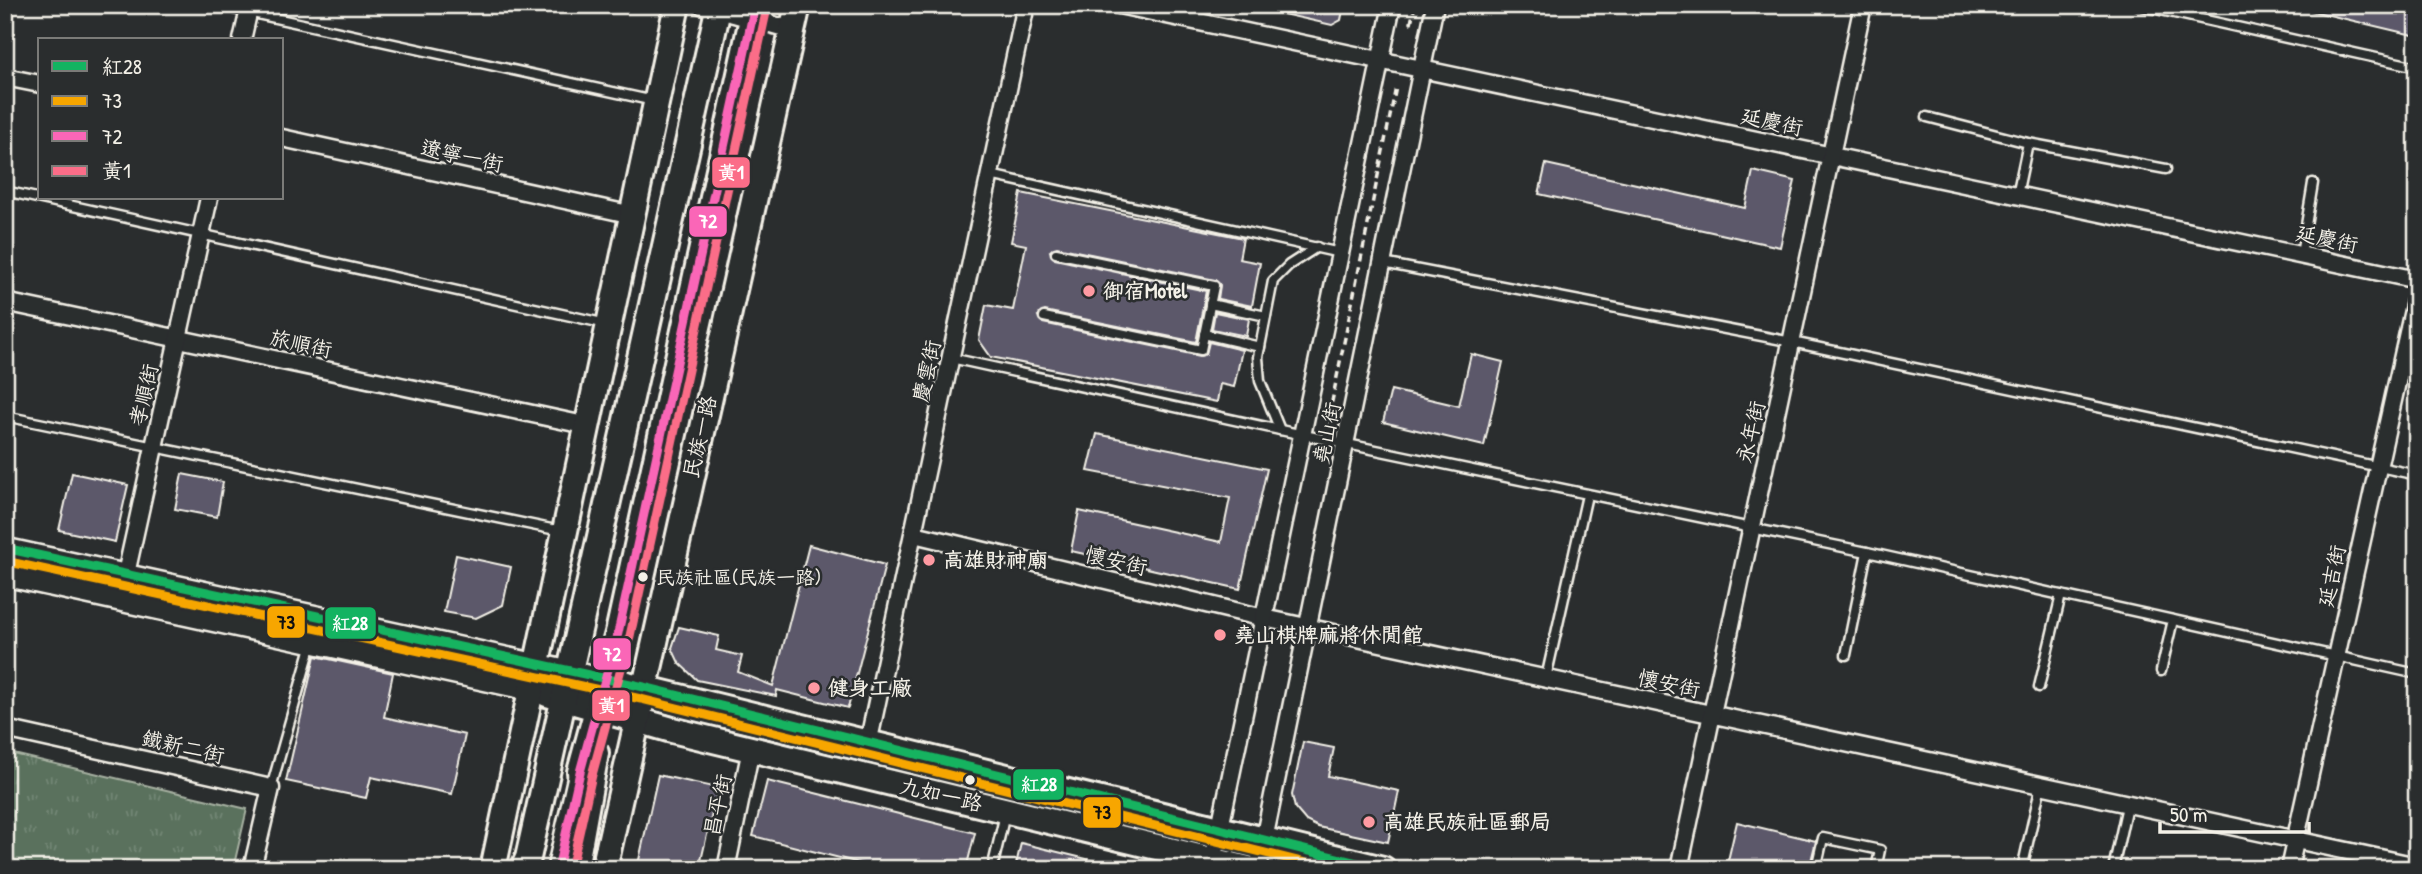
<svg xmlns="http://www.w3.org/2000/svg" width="2422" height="874" font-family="'Patrick Hand','LXGW WenKai TC',sans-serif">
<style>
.grass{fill:url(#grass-tufts);stroke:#a7b1a2;stroke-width:2}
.building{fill:#5b596b;stroke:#f4f1e8;stroke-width:2}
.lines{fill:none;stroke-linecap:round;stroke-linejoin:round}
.service-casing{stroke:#f4f1e8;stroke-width:13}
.minor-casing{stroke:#f4f1e8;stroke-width:21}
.tertiary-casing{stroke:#f4f1e8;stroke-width:24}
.secondary-casing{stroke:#f4f1e8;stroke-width:26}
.primary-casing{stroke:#f4f1e8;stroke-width:30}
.path{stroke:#f4f1e8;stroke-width:3.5;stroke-dasharray:7 5;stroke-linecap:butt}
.service{stroke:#2a2d2e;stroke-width:8}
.minor{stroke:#2a2d2e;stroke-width:16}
.tertiary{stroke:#2a2d2e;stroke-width:19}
.secondary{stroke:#2a2d2e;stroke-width:21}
.primary{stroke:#2a2d2e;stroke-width:24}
.bus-1-casing{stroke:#2a2d2e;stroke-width:14}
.bus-2-casing{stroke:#2a2d2e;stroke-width:14}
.bus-3-casing{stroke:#2a2d2e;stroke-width:14}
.bus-4-casing{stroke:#2a2d2e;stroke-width:14}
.bus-1{stroke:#13b361;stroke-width:9}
.bus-2{stroke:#f7a600;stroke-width:9}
.bus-3{stroke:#fa66b7;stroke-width:9}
.bus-4{stroke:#fb6d88;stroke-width:9}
.poi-dot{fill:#ff9aa2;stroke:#2a2d2e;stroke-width:2.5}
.bus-dot{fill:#f4f1e8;stroke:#2a2d2e;stroke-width:2.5}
.labels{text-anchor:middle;stroke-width:5;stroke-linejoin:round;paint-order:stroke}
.bus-label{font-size:19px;fill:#f4f1e8;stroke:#2a2d2e;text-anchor:start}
.street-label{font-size:21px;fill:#f4f1e8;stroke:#2a2d2e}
.poi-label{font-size:21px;font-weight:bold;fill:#f4f1e8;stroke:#2a2d2e;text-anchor:start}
.line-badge{stroke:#2a2d2e;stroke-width:2.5}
.badge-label{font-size:19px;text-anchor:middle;font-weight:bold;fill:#fff}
.pale-badge-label{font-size:19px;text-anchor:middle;font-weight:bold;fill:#111}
</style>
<defs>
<pattern id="grass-tufts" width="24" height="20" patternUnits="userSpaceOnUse" patternTransform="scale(1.75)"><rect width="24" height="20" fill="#5a715d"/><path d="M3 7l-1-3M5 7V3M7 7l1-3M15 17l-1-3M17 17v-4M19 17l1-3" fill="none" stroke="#728674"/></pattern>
</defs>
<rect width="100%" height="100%" fill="#2a2d2e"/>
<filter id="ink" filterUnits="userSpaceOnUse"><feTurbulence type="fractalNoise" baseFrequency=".0143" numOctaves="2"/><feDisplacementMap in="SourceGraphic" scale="14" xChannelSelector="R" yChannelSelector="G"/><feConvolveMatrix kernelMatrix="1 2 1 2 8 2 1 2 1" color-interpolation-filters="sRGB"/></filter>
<g filter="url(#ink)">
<polygon class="grass" points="5,752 247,809 233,869 5,869"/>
<g class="building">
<polygon points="1275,5 1344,5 1341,20 1332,25 1274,12"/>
<polygon points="2313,5 2417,5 2417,36 2312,11"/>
<polygon points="1546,164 1745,208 1753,171 1795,181 1780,247 1539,194"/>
<polygon points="1021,193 1243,238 1239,259 1260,263 1252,306 1218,299 1220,285 1215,280 1057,247 1050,251 1055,259 1206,291 1196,342 1045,311 1038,316 1043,323 1200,356 1206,354 1209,342 1242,350 1234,387 1220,384 1217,402 991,357 979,340 986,305 1013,310 1026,245 1011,242"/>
<polygon points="1215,312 1249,319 1246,336 1212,329"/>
<polygon points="1471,354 1503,362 1484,446 1383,422 1391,390 1459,406"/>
<polygon points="1097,434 1267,469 1240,589 1071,551 1079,511 1221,542 1230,498 1088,471"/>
<polygon points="72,473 128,485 115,542 59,530"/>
<polygon points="182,474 223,482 217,517 175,509"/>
<polygon points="809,545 885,565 848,708 777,690 776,696 697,680 679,663 672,648 679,627 719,636 716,650 742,656 738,672 773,686"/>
<polygon points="456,555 511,567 503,605 476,618 444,612"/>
<polygon points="315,656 393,673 384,717 465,735 452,794 371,777 366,798 286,781"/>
<polygon points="1303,742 1334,748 1328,776 1399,791 1388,842 1318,827 1306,821 1295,808 1292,795"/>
<polygon points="658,775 718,788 699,869 637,869"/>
<polygon points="767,781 975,833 966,869 883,869 753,836"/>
<polygon points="1737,822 1816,841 1809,869 1726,869"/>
<polygon points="1021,843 1103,863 1102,869 1015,869"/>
</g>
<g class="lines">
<g class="service-casing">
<g id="service">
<polyline points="216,5 654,101"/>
<polyline points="2138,5 2417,67"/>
<polyline points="1927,117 2028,143 2166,169"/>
<polyline points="990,175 1340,253"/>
<polyline points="5,191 607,324"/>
<polyline points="2017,195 2028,143"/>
<polyline points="2301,255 2313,183"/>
<polyline points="1383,263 1792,342 2417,475"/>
<polyline points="1210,304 1266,316"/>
<polyline points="1044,317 1201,350 1214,286 1056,253"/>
<polyline points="1204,334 1260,347"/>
<polyline points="951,358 1280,430 1867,552 2417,674"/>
<polyline points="5,416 561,531"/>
<polyline points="1280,430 1260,381 1258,357 1273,281 1289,265 1317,247"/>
<polyline points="1846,655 1867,552"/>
<polyline points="2161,671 2173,620"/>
<polyline points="1546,678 1587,495"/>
<polyline points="2039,687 2061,595"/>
<polyline points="271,788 312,643"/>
<polyline points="727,864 748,869"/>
<polyline points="992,869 1005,814"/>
<polyline points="1816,869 1823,838 1880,850 1876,869"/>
<polyline points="2022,869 2041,785"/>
<polyline points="2113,869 2128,801"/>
</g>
</g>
<g class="minor-casing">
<g id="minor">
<polyline points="701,5 792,30"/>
<polyline points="1119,5 2417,280"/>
<polyline points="242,40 250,5"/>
<polyline points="5,77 40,84"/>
<polyline points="282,138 633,215"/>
<polyline points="5,302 589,426"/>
<polyline points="914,534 1264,618 2417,866"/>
<polyline points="120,601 209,198"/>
<polyline points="5,729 271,788 252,869"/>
<polyline points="868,744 1026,5"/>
<polyline points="1213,861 1392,5"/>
<polyline points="726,869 751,749"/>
<polyline points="1258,869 1435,5"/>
<polyline points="1679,869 1863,5"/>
<polyline points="2289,869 2417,292"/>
</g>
</g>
<g class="tertiary-casing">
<g id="tertiary">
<polyline points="5,548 606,679"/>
<polyline points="5,576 533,691"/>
</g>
</g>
<g class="secondary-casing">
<polyline id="secondary" points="558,869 580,772"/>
</g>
<g class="primary-casing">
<g id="primary">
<polyline points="606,679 1383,869"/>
<polyline points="547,694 672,730 1248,869"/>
<polyline points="580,772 618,633 755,5"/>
<polyline points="493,869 677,5"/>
<polyline points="523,869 528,858 719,5"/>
<polyline points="575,869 596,753"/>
<polyline points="604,869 798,5"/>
</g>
</g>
<g class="path">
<polyline points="1415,5 1411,23 1415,24"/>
<polyline points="1327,426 1396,87"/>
</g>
<use href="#service" class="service"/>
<use href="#minor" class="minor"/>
<use href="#tertiary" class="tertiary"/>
<use href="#secondary" class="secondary"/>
<use href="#primary" class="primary"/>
<g class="bus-1-casing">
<polyline id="bus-1" points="5,548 644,687 1382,869"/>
</g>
<g class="bus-2-casing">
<polyline id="bus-2" points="5,561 641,699 1330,869"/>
</g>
<g class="bus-3-casing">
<polyline id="bus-3" points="558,869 580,772 618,633 755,5"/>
</g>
<g class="bus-4-casing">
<polyline id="bus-4" points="571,869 592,775 630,636 767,8"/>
</g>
<use href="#bus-1" class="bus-1"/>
<use href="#bus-2" class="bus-2"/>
<use href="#bus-3" class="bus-3"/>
<use href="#bus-4" class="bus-4"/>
</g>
</g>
<g class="poi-dot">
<circle cx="1089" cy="291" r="7"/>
<circle cx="929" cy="560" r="7"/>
<circle cx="1220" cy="635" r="7"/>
<circle cx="814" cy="688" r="7"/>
<circle cx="1369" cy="822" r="7"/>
</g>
<g class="bus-dot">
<circle cx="643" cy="577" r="6"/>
<circle cx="970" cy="780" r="6"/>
</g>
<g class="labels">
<g class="bus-label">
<text x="656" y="584">民族社區(民族一路)</text>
</g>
<g class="street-label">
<text transform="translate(1772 122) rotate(12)" y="7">延慶街</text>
<text transform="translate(462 156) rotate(12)" y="7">遼寧一街</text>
<text transform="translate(2327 239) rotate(12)" y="7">延慶街</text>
<text transform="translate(301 344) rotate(12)" y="7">旅順街</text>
<text transform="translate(927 371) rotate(-78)" y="7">慶雲街</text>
<text transform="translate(144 395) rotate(-77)" y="7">孝順街</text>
<text transform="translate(1751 432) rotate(-77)" y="7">永年街</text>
<text transform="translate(1327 433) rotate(-78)" y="7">堯山街</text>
<text transform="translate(700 437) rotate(-77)" y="7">民族一路</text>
<text transform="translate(1116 561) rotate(13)" y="7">懷安街</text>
<text transform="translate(2332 576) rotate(-78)" y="7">延吉街</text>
<text transform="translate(1669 684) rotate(12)" y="7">懷安街</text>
<text transform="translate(183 747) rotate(13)" y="7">鐵新二街</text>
<text transform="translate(941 795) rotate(13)" y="7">九如一路</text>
<text transform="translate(718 805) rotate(-78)" y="7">昌平街</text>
</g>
<g class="poi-label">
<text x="1103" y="298">御宿Motel</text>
<text x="943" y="567">高雄財神廟</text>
<text x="1234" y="642">堯山棋牌麻將休閒館</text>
<text x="828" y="695">健身工廠</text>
<text x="1383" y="829">高雄民族社區郵局</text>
</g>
</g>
<g class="line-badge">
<rect x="711" y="156" width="40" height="33" rx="7" fill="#fb6d88"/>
<rect x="688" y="205" width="40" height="33" rx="7" fill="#fa66b7"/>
<rect x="266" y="605" width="40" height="34" rx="7" fill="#f7a600"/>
<rect x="324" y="606" width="53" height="34" rx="7" fill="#13b361"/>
<rect x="592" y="637" width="40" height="34" rx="7" fill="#fa66b7"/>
<rect x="591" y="689" width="40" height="33" rx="7" fill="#fb6d88"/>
<rect x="1012" y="768" width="53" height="33" rx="7" fill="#13b361"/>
<rect x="1082" y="796" width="40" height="33" rx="7" fill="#f7a600"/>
</g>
<g class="badge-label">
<text x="731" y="179">黃1</text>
<text x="708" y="228">72</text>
<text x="350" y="630">紅28</text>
<text x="612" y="661">72</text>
<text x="611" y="712">黃1</text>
<text x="1039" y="791">紅28</text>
</g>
<g class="pale-badge-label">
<text x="286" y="629">73</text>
<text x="1102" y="819">73</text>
</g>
<rect width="2422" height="874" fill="none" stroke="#2a2d2e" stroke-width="28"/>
<rect x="14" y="14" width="2394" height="846" fill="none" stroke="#f4f1e8" stroke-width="2.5" filter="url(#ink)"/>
<rect x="38" y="38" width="245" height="161" fill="#2a2d2e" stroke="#7b7b78" stroke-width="2"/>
<rect x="52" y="61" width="35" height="10" fill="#13b361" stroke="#7b7b78" stroke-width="2"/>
<text x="102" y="74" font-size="21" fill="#f4f1e8">紅28</text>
<rect x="52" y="96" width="35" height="10" fill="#f7a600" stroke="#7b7b78" stroke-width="2"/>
<text x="102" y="108" font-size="21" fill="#f4f1e8">73</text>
<rect x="52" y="131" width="35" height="10" fill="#fa66b7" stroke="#7b7b78" stroke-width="2"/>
<text x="102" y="144" font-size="21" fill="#f4f1e8">72</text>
<rect x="52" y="166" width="35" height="10" fill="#fb6d88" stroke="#7b7b78" stroke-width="2"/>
<text x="102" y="178" font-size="21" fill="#f4f1e8">黃1</text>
<path d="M2160 822v10h149v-10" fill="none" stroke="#f4f1e8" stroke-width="3.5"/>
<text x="2170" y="822" font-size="21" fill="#f4f1e8" stroke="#2a2d2e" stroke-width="5" paint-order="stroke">50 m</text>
</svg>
